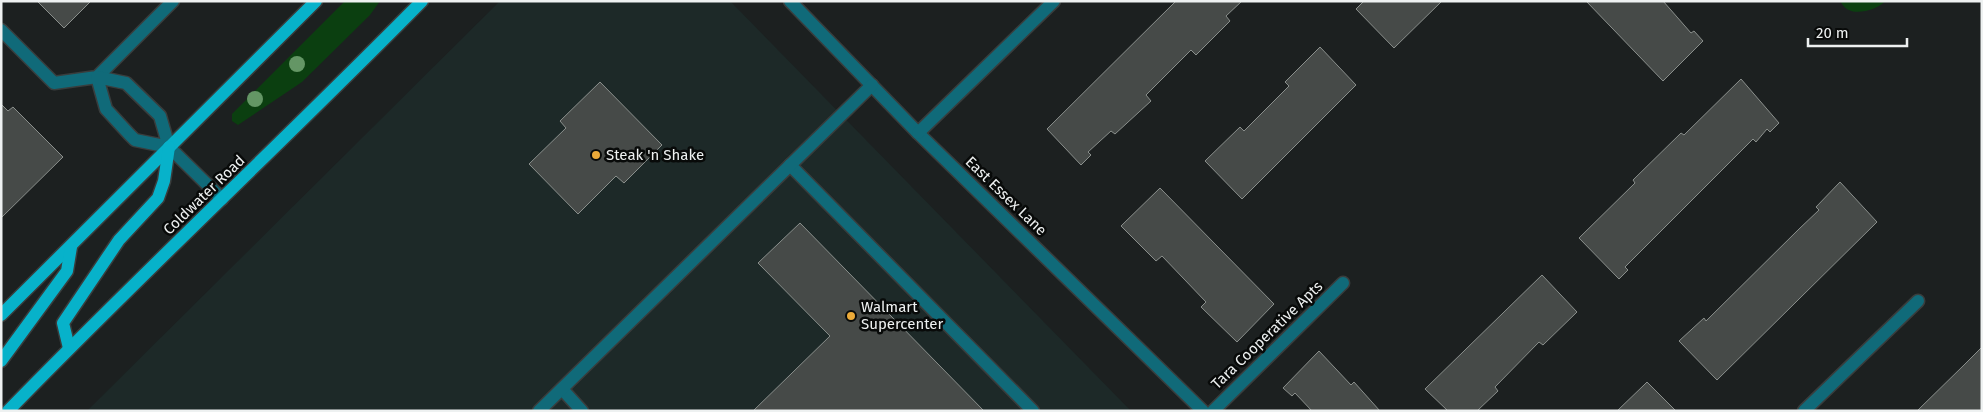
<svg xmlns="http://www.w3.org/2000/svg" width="1983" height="412" font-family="'Fira Sans',sans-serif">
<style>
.built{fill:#1d2928}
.green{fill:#0b3f10}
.building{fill:#464a48;stroke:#8a8f8c}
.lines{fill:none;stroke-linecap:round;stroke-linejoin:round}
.minor-casing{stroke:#393d3d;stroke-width:15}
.major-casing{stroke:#393d3d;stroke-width:15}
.minor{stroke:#106a79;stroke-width:12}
.major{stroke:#07b2ca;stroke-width:12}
.tree{fill:#649665}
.poi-dot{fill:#ebaa39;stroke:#080a09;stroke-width:2}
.labels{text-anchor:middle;stroke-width:5;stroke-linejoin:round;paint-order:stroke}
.poi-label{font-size:15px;fill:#eef1f1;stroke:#080a09;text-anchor:start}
.street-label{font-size:15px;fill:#eef1f1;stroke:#080a09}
</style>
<rect width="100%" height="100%" fill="#1c2020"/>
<polygon class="built" points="500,1 730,1 1131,411 87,411"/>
<g class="green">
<polygon points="345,1 380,1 370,15 302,82 238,125 232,121 232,114"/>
<path d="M1840,1h45c-6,8 -27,14 -36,9 -4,-1 -7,-6 -9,-9z"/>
</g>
<g class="building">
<polygon points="37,1 91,1 64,28"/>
<polygon points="1176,1 1242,1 1226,16 1230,21 1196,55 1191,50 1146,95 1151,101 1115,134 1111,131 1088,152 1091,155 1081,165 1047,129"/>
<polygon points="1364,1 1442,1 1394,48 1356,9"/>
<polygon points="1586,1 1663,1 1691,33 1694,31 1703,41 1663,81"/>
<polygon points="1320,47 1356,85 1242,199 1205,161 1240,127 1244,131 1289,86 1285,82"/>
<polygon points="1741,79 1779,123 1770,132 1767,129 1756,142 1753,139 1625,267 1628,270 1619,279 1579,238 1635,183 1633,180 1681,133 1684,135"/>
<polygon points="600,82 662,145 624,183 616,176 578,214 529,164 566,128 560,121"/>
<polygon points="1,104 8,111 13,107 63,157 1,218"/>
<polygon points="1840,182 1877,222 1717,380 1679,341 1704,318 1706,321 1799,229 1819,210 1816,207"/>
<polygon points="1160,188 1274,304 1237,342 1201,307 1206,302 1162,256 1156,261 1121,226"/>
<polygon points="800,223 984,411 753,411 830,336 758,263"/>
<polygon points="1542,275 1577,312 1543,345 1539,342 1495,387 1498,391 1477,411 1448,411 1425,389"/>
<polygon points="1982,347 1982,411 1917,411 1964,365"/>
<polygon points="1319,351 1351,385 1354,382 1380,411 1312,411 1295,393 1292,396 1283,388"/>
<polygon points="1647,382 1676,411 1617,411 1644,385"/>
</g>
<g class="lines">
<g class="minor-casing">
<g id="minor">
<polyline points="790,1 918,133 1203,411"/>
<polyline points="1,30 54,83 97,77 173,1"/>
<polyline points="918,133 1054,1"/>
<polyline points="169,147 135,140 129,134 106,109 97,77 126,83 160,116 169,147 222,199"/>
<polyline points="790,165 1033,411"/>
<polyline points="562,389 582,411"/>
<polyline points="539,411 872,85"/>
<polyline points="1213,411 1343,283"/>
<polyline points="1804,411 1918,301"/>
</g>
</g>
<g class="major-casing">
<g id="major">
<polyline points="1,315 316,1"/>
<polyline points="69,348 63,323 119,240 158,198 164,181 169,147"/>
<polyline points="1,361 67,271 71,247"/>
<path d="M8,411c135,-139 277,-271 414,-410"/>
</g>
</g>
<use href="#minor" class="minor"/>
<use href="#major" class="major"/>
</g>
<g class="tree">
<circle cx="297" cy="64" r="8"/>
<circle cx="255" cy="99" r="8"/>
</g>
<g class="poi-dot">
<circle cx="596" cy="155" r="5"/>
<circle cx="851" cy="316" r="5"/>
</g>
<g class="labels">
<g class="poi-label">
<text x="606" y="160">Steak 'n Shake</text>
<text x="861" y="312">Walmart<tspan x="861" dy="17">Supercenter</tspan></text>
</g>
<g class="street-label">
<text transform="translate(204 195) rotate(-44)" y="5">Coldwater Road</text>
<text transform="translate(1006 196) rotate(44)" y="5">East Essex Lane</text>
<text transform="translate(1267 335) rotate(-44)" y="5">Tara Cooperative Apts</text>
</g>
</g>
<rect width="1983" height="412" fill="none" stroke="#eef1f1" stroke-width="5"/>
<path d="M1808 38v8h99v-8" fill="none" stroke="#eef1f1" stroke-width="2.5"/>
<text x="1816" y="38" font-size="15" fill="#eef1f1" stroke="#080a09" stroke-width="4" paint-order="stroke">20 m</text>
</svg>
